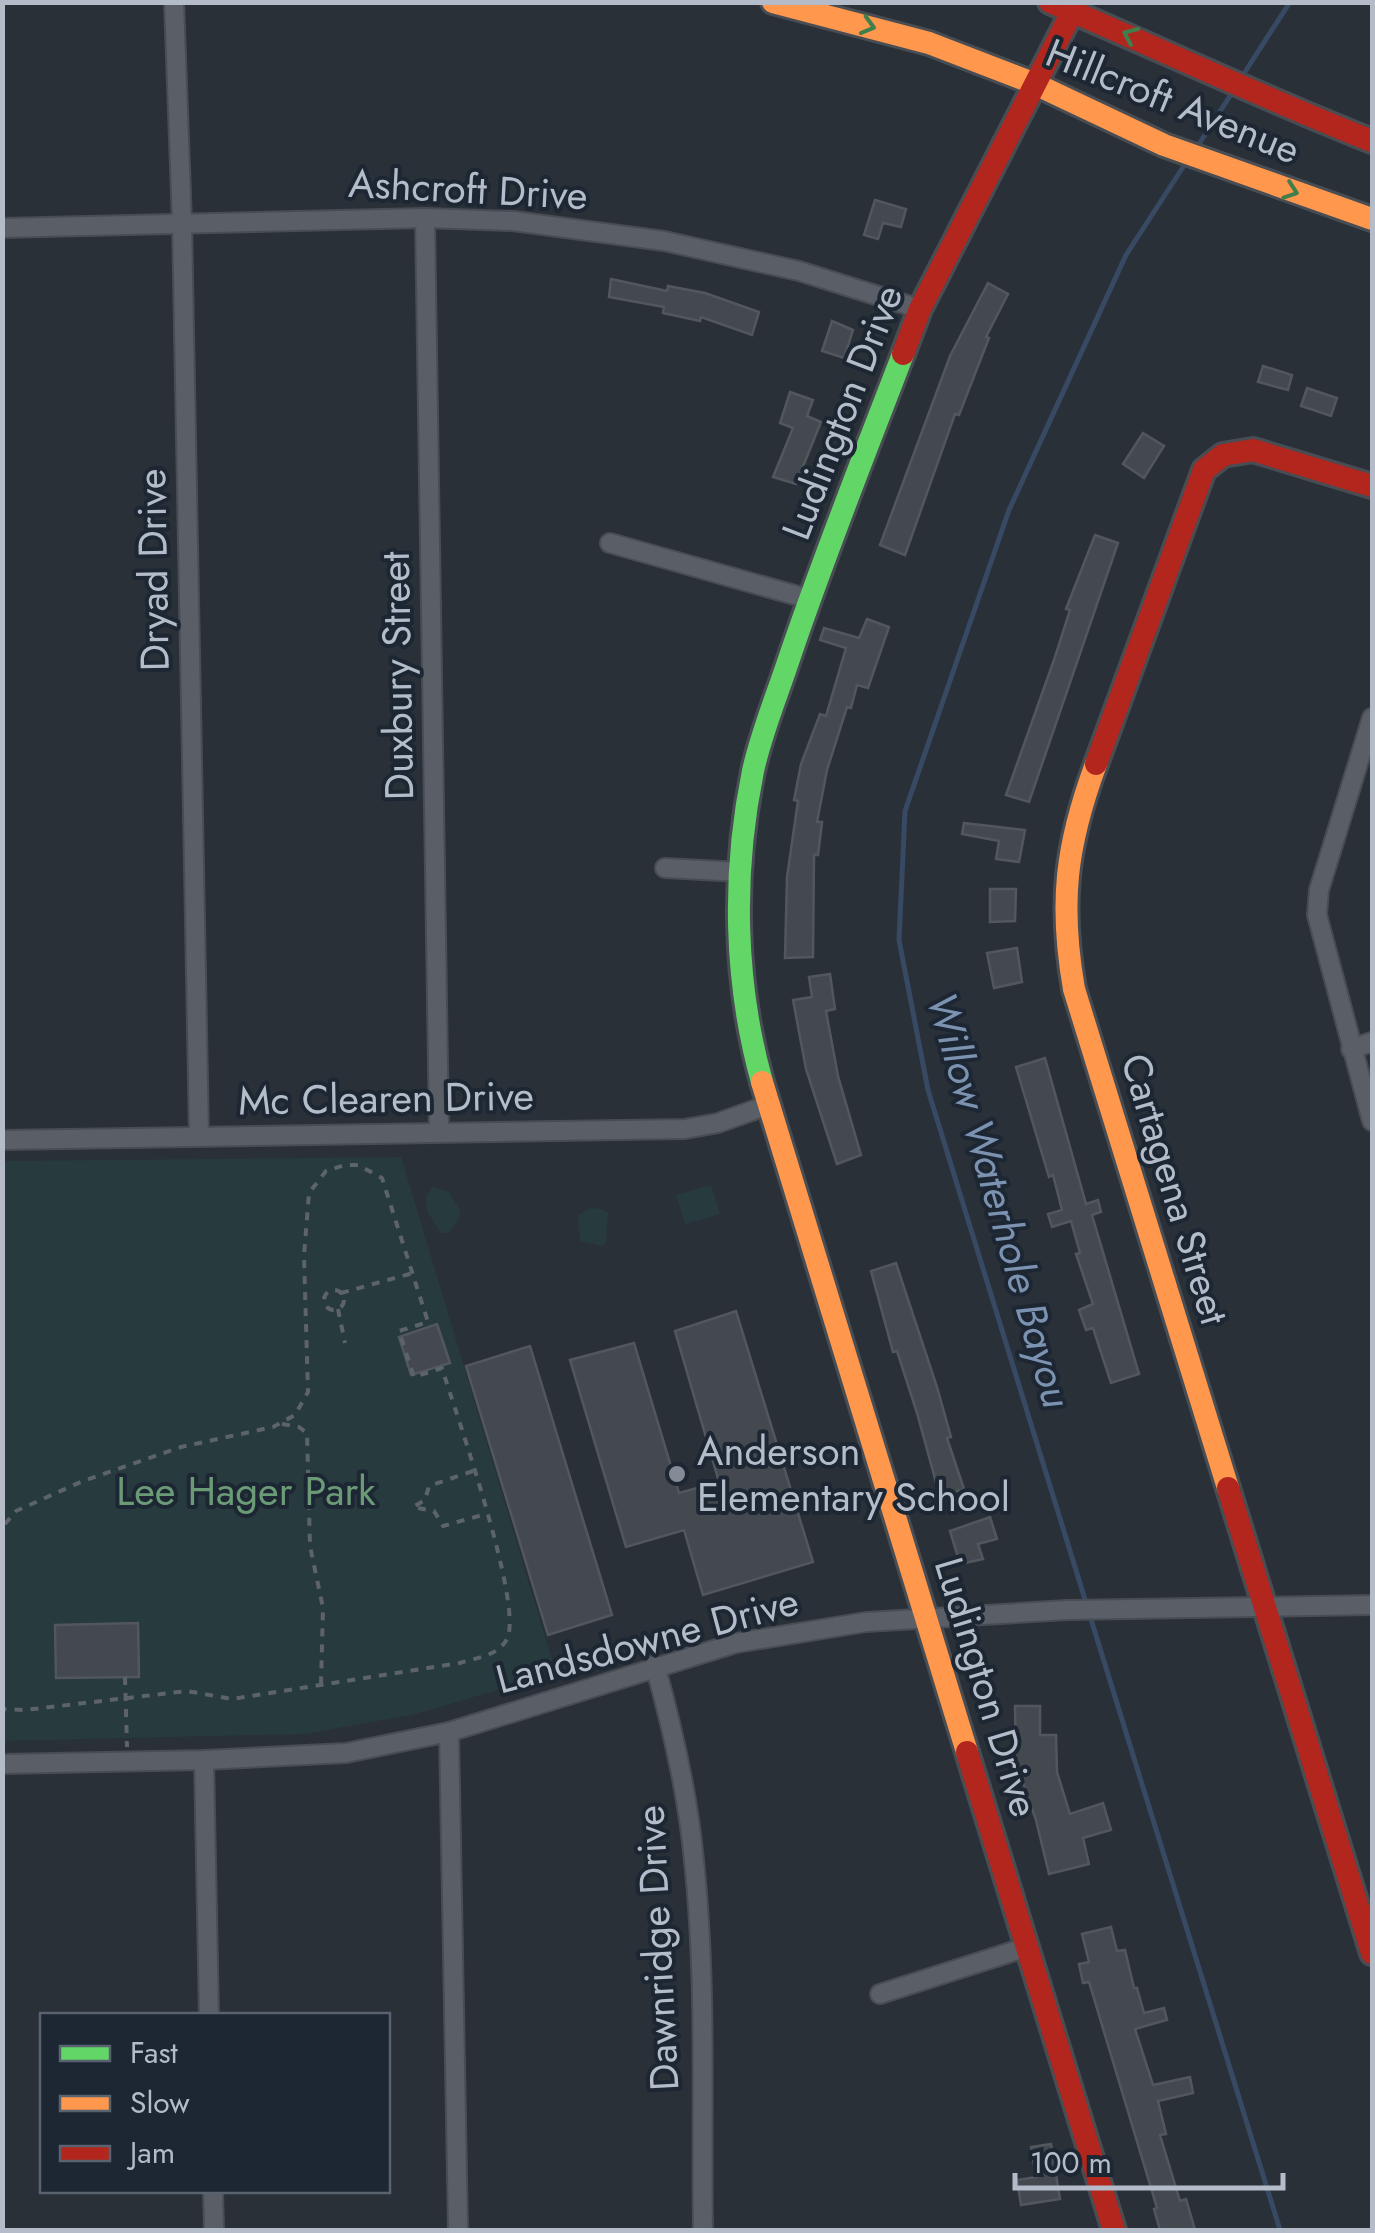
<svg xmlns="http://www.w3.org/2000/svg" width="1375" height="2233" font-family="Jost,sans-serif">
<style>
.green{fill:#273a3e}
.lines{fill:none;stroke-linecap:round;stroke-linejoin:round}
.stream{stroke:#384963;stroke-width:5}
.building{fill:#444950;stroke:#52575f;stroke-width:2.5}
.street-casing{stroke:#484c53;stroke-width:22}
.fast-casing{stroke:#484c53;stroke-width:28}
.slow-casing{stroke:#484c53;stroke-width:28}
.jam-casing{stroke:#484c53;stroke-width:28}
.path{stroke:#5d636a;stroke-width:4;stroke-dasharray:8 8;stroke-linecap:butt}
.street{stroke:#5a5e66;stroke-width:18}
.fast{stroke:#63d668;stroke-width:22}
.slow{stroke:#ff974d;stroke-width:22}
.jam{stroke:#b3261e;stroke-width:22}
.oneway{stroke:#407e4e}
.poi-dot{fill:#848b96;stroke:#1d2633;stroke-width:4}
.labels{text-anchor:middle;stroke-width:8;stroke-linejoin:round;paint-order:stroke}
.street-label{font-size:40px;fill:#b4bcc9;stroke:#1d2633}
.poi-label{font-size:40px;fill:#b4bcc9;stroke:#1d2633;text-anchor:start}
.park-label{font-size:40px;fill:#6b9a76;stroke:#1d2633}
.water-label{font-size:42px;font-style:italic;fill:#7c92b1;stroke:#1d2633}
</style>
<rect width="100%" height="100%" fill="#2a3038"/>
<g class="green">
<polygon points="401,1157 556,1673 412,1715 303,1734 3,1741 2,1161"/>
<polygon points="711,1185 720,1214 685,1224 676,1195"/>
<polygon points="433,1187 449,1192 460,1210 459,1219 449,1233 441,1233 428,1213 426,1197"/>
<polygon points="599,1208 608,1213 606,1242 602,1246 580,1241 578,1215 589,1209"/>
</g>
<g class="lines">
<g class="stream">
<polyline points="1243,75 1290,2"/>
<polyline points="1197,147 1232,93"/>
<polyline points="1087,1606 928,1090 899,940 905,811 1009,510 1126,255 1185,164"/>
<polyline points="1090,1616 1280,2230"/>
</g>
</g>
<g class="building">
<polygon points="875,200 906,209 901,227 883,223 878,239 864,235"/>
<polygon points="611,279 667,291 668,286 705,293 759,312 752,335 701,317 700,321 663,313 664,307 609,297"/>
<polygon points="988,283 1008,294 986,337 989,338 959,415 955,414 905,555 880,545 950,356"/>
<polygon points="832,321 853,330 844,358 822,351"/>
<polygon points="1263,366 1292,375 1288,390 1258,382"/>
<polygon points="1307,388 1337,398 1331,416 1301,406"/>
<polygon points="790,392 813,400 807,416 821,422 796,484 773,477 793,428 780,423"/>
<polygon points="1143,433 1164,446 1144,478 1123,464"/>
<polygon points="1095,535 1118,543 1029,802 1006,795 1055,657 1070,610 1066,609"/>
<polygon points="867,619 889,627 868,688 857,685 851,708 847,707 827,770 817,822 822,822 818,855 814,855 813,957 785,958 787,877 798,801 794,800 801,764 820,714 826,716 846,648 820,640 824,628 859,638"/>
<polygon points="964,823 1025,830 1019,862 996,859 999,841 962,834"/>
<polygon points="990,889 1016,889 1015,921 990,922"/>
<polygon points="1017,948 1022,982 994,988 987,953"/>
<polygon points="830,974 835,1009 826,1011 838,1076 861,1155 837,1164 806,1069 793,1000 812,997 809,977"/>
<polygon points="1045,1058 1086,1204 1098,1200 1101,1212 1092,1215 1139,1374 1111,1383 1093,1328 1086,1330 1079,1310 1093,1304 1076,1254 1080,1253 1071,1221 1052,1227 1048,1214 1062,1210 1053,1175 1049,1177 1016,1067"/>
<polygon points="896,1263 937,1387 951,1437 947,1438 964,1489 940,1497 917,1413 897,1351 893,1352 871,1271"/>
<polygon points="736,1311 813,1562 703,1595 684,1530 626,1547 570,1360 634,1343 679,1493 719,1482 675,1331"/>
<polygon points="437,1324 450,1363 411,1375 399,1337"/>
<polygon points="530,1346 612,1615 548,1635 466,1366"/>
<polygon points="990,1517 997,1539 978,1544 983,1559 960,1564 950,1531"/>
<polygon points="138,1623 139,1677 56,1678 55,1625"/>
<polygon points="1015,1706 1040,1706 1040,1735 1056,1735 1057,1772 1070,1814 1103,1803 1111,1830 1083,1838 1089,1864 1049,1874 1036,1820 1016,1763"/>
<polygon points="1111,1927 1117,1951 1125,1950 1134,1988 1137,1988 1144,2013 1164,2008 1167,2020 1135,2029 1153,2085 1190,2077 1193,2093 1158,2101 1166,2134 1160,2135 1180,2201 1186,2199 1195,2230 1160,2230 1154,2209 1157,2208 1089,1982 1083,1983 1079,1964 1089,1962 1082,1934"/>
<polygon points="1051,2144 1060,2199 1021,2205 1017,2180 1036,2177 1031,2147"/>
</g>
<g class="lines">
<g class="street-casing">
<g id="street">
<polyline points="174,2 182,222 199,1136"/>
<polyline points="425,218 439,1132"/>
<polyline points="2,228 425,218 513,221 664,241 799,271 920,309"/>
<polyline points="610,543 809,599"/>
<polyline points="1372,718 1319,890 1317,915 1372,1121"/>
<polyline points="665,868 740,872"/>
<polyline points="1351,1049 1372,1042"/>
<polyline points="2,1140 685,1129 718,1123 768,1105"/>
<path d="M655,1665c18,65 33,130 39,196 13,122 7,247 9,369"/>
<polyline points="449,1732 458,2230"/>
<polyline points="204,1760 209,2016"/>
<polyline points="2,1764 204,1760 346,1753 449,1732 736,1643 866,1622 1067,1610 1372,1605"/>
<polyline points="880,1994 1027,1947"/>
<polyline points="213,2190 214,2230"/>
</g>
</g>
<g class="fast-casing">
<path id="fast" d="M762,1082c-28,-100 -30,-209 -9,-311 8,-37 23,-73 35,-109 35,-104 76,-206 115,-308"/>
</g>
<g class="slow-casing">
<g id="slow">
<polyline points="773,2 929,43 1033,83 1164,145 1372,219"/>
<path d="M1096,764c-30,81 -37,139 -22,225l154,499"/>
<polyline points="762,1082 967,1752"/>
</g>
</g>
<g class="jam-casing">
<g id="jam">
<path d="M1050,2c108,46 213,96 322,139"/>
<polyline points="903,354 920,309 1073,10"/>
<polyline points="1096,764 1204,470 1223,455 1253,450 1372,486"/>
<polyline points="1228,1488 1372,1953"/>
<polyline points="967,1752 1114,2230"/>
</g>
</g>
<g class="path">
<circle cx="334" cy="1300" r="10"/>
<polyline points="341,1293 413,1273"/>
<polyline points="338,1309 345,1343"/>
<polyline points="282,1424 299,1427 307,1433 310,1546 323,1608 321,1684"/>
<polyline points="473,1471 429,1486 425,1500 413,1507 434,1511 443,1526 486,1514"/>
<path d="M2,1540l3,-16 11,-13 67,-30 98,-34 92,-20 22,-12 13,-23 -4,-136 5,-63 17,-22 19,-6h13l24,13 46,144 -29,9 15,46 28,-9c14,46 82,237 65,271 -9,17 -31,19 -47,24l-228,36 -45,-8 -162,19 -23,-1"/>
<polyline points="125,1677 127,1747"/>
</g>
<use href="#street" class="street"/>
<use href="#fast" class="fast"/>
<use href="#slow" class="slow"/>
<use href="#jam" class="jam"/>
</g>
<defs><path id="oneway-chevron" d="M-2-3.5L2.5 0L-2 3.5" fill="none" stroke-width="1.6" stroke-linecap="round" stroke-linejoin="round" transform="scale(2.5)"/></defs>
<g class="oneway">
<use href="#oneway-chevron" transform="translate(868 26) rotate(16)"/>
<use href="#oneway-chevron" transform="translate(1130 35) rotate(-156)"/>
<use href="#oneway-chevron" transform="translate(1291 191) rotate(19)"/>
</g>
<circle class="poi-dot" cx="677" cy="1474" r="10"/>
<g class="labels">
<g class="street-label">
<text transform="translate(1173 101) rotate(22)" y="14">Hillcroft Avenue</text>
<text transform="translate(468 189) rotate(3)" y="14">Ashcroft Drive</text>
<text transform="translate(842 412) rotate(-69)" y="14">Ludington Drive</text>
<text transform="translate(153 570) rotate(-91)" y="14">Dryad Drive</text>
<text transform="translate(397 676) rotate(-91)" y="14">Duxbury Street</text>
<text transform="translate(386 1098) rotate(-1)" y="14">Mc Clearen Drive</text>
<text transform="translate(1175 1189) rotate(73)" y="14">Cartagena Street</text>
<text transform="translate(647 1640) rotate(-15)" y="14">Landsdowne Drive</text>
<text transform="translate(987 1687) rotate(73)" y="14">Ludington Drive</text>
<text transform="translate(657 1948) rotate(-93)" y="14">Dawnridge Drive</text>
</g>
<g class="poi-label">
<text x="697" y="1465">Anderson<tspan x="697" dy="46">Elementary School</tspan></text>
</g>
<g class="park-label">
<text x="246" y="1505">Lee Hager Park</text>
</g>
<g class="water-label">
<text transform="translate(1000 1200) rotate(74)" y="15">Willow Waterhole Bayou</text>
</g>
</g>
<rect width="1375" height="2233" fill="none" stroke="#b4bcc9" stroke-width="10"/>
<rect x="40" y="2013" width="350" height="180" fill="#1d2633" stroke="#59626f" stroke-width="2.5"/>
<rect x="60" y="2046" width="50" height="15" fill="#63d668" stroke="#59626f" stroke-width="2.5"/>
<text x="130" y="2063" font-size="30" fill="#b4bcc9">Fast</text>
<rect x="60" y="2096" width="50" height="15" fill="#ff974d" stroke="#59626f" stroke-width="2.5"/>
<text x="130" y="2113" font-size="30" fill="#b4bcc9">Slow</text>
<rect x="60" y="2146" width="50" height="15" fill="#b3261e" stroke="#59626f" stroke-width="2.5"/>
<text x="130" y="2163" font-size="30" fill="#b4bcc9">Jam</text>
<path d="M1015 2173v15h268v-15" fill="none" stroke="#b4bcc9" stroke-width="5"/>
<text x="1030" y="2173" font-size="30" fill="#b4bcc9" stroke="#1d2633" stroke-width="8" paint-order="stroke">100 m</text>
</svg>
